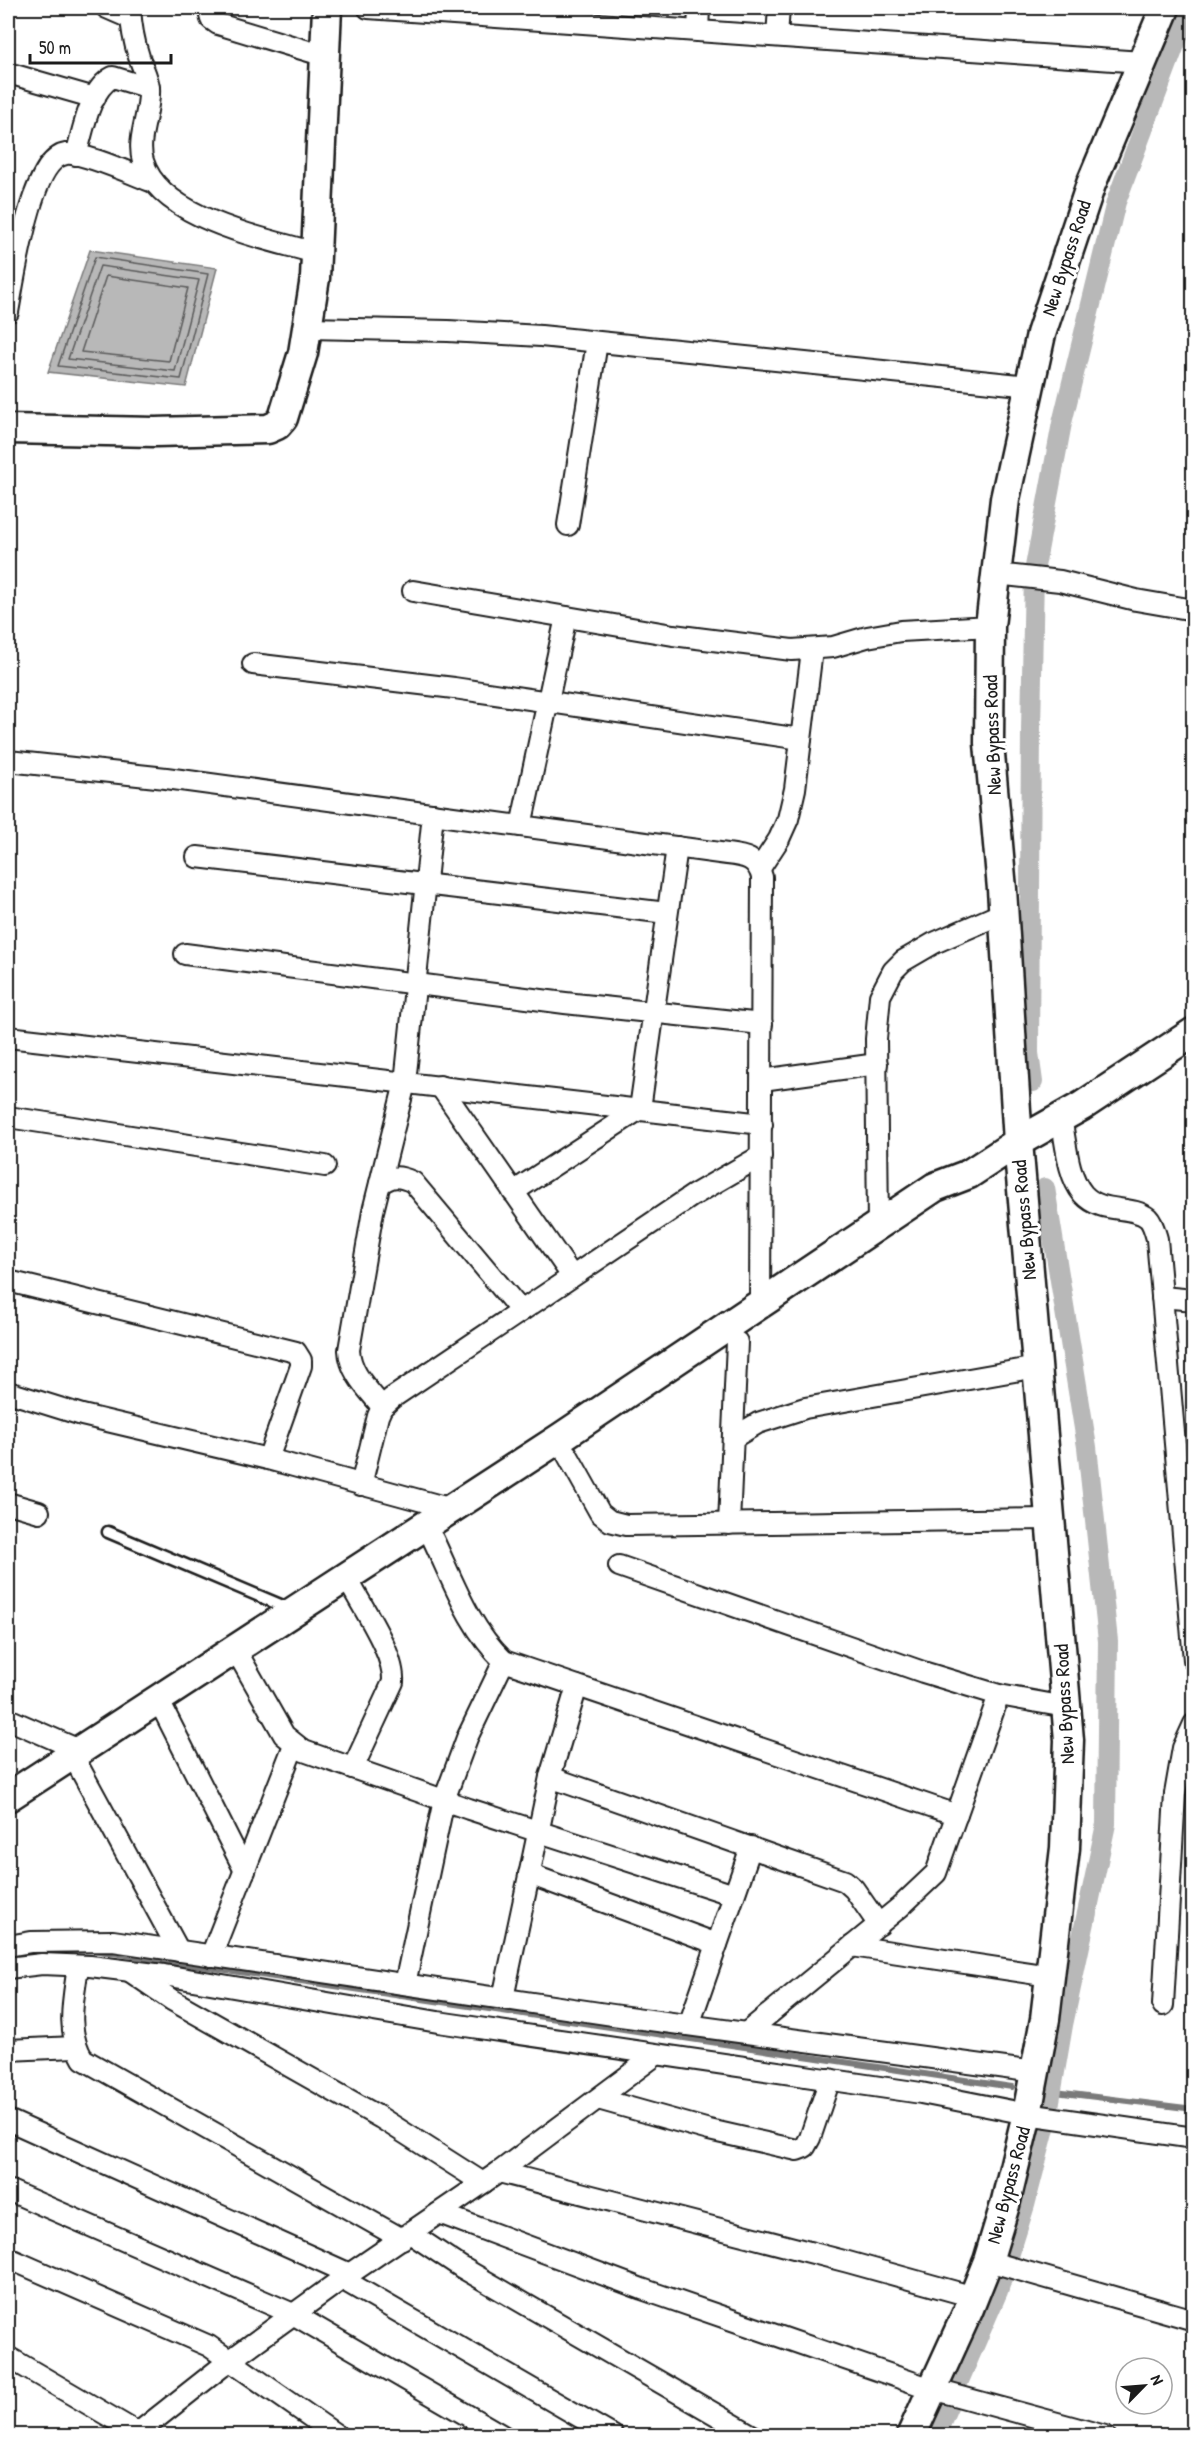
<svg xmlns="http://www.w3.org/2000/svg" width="1201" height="2443" font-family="'Patrick Hand',sans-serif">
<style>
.water{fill:#b8b8b8;stroke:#7a7a7a;stroke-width:1.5}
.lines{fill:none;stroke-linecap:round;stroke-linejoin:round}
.shore{stroke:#5a5a5a;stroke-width:1.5}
.stream{stroke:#7a7a7a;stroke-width:6}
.canal{stroke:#b8b8b8;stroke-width:20}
.lane-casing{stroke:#1c1c1c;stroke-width:15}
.street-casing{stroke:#1c1c1c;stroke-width:24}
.secondary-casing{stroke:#1c1c1c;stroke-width:33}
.lane{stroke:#fff;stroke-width:10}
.street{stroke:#fff;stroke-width:20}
.secondary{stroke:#fff;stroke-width:28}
.labels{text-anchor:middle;stroke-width:6;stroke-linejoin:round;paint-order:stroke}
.street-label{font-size:20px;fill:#1c1c1c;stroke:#fff}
</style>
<rect width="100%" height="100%" fill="#fff"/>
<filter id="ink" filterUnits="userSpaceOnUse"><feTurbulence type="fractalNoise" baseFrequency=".0167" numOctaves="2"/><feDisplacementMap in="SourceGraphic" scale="12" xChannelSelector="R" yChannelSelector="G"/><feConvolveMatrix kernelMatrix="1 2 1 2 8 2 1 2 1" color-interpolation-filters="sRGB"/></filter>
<g filter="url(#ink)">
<polygon class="water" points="90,250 217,268 186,387 48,372"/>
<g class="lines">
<g class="shore">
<polygon points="95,257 208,274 181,379 58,366"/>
<polygon points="100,266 199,280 175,371 68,359"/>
<polygon points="106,276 188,288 169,361 81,352"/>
</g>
<g class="stream">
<polyline points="93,1950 1012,2087"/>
<polyline points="1047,2091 1194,2109"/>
</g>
<g class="canal">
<polyline points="1033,1082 1029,1053 1031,729 1034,572 1062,423 1116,202 1181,29 1194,8"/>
<polyline points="935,2436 998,2291 1025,2205 1046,2124 1063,2025 1106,1824 1108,1641 1087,1447 1045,1188"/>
</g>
<g class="lane-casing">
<polyline id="lane" points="108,1532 290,1609"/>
</g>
<g class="street-casing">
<g id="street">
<polyline points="107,8 130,18"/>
<path d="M130,8c1,16 4,34 9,49 3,10 9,20 10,31 2,24 -13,50 -6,73 17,58 122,77 172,92"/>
<polyline points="208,8 211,19 218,24 325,56"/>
<polyline points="368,8 1142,62"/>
<polyline points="698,31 699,8"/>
<polyline points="777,36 779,8"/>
<polyline points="8,73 95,98"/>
<path d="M76,155c7,-23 13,-66 37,-78l36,11"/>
<path d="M8,312c6,-31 22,-153 58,-158 18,-2 68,21 87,28"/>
<polyline points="308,328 448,331 541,336 1030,386"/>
<polyline points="568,525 597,342"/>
<polyline points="996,574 1060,581 1136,600 1194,610"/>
<polyline points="413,591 673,635 792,650 833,647 867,637 901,631 990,626"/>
<polyline points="253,664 454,688 801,739"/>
<path d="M8,761l158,17 561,76c18,2 30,4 35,23l-2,429"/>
<polyline points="521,826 566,617"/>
<polyline points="197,857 667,913"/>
<polyline points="760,868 779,839 788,819 795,789 812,650"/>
<polyline points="185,954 565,1003 762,1024"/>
<polyline points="8,1037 762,1124"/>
<polyline points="762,1080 877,1064"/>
<polyline points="440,1086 572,1276"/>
<polyline points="8,1117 325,1166"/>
<path d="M1061,1118c5,23 6,57 22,76 19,21 48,10 65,24 5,5 7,14 9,21l37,421"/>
<path d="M380,1184c13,-9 19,-8 33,-2l108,129"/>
<polyline points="513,1192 640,1109 677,847"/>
<polyline points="878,1226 876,1039 880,996 893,971 903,961 934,943 1003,913"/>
<polyline points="8,1281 296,1352 301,1360 301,1366 268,1459"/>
<polyline points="1162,1297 1194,1300"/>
<polyline points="8,1392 82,1415 268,1459 452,1509"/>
<path d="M382,1407c-14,-18 -32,-34 -33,-57l24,-139 32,-128 28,-269"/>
<polyline points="733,1438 758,1423 805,1408 1037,1367"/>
<polyline points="567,1454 600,1513 610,1521 626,1525 1050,1519"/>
<polyline points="361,1485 378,1416 382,1407 392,1398 692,1196 761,1156"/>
<polyline points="8,1503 39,1512"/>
<polyline points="729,1524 737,1342"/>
<path d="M433,1539c20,42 36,89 71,122l453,154"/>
<polyline points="619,1566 923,1672 999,1695 1066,1707"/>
<path d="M353,1589c13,24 42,67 40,93l-40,86"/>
<polyline points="242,1661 284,1735 304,1751 469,1809 734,1895"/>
<polyline points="164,1711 245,1871"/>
<polyline points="8,1719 79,1750"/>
<polyline points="79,1767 179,1951"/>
<polyline points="550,1777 845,1881 854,1889 879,1925"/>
<polyline points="529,1874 717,1944"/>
<polyline points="8,1946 31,1942 113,1941 613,2015 1035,2072"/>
<polyline points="852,1946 1050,1976"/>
<polyline points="211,1956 294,1745"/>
<path d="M78,1966c-4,31 -13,64 5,93l319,180"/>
<polyline points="8,1968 42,1964 90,1966 164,1975 438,2022 921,2093 1027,2114 1194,2138"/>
<polyline points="131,1972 172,2000 381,2118 483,2183"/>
<polyline points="405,1984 444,1800 467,1738 504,1661"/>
<polyline points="503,1998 550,1777 577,1686"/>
<polyline points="1163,2005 1175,1794 1183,1748 1194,1724"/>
<polyline points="689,2025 751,1847"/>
<polyline points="746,2033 900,1907 936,1873 999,1695"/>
<polyline points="8,2050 75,2047"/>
<polyline points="598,2099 709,2130 797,2150 805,2147 810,2138 830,2079"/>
<polyline points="8,2120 350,2274"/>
<polyline points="499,2172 848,2262 974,2297"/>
<polyline points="8,2190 293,2314 503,2436"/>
<polyline points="439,2213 642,2289 932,2389 1105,2436"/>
<polyline points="410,2233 461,2267 753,2436"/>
<polyline points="8,2258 209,2346 338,2436"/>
<polyline points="988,2261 1194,2320"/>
<polyline points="342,2279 613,2436"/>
<polyline points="8,2357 138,2433"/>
<polyline points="134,2436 229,2361 342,2279 499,2172 656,2055"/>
</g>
</g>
<g class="secondary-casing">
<g id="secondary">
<polyline points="8,429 155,432 268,429 277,425 283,418 303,353 315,278 327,8"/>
<polyline points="8,1797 560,1438 935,1187 969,1174 1018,1142 1082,1106 1194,1032"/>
<polyline points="911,2436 968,2311 988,2261 1005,2205 1027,2114 1045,2019 1065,1848 1069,1740 1018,1142 1002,889 989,743 990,626 1005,499 1041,334 1091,184 1165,8"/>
</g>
</g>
<use href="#lane" class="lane"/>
<use href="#street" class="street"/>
<use href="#secondary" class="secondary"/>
</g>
</g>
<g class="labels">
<g class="street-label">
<text transform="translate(1066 258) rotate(-72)" y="7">New Bypass Road</text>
<text transform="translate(992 735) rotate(-92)" y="7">New Bypass Road</text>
<text transform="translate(1024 1220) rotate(-95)" y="7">New Bypass Road</text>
<text transform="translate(1064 1704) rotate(-93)" y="7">New Bypass Road</text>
<text transform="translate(1008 2185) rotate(-75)" y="7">New Bypass Road</text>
</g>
</g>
<rect width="1201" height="2443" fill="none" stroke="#fff" stroke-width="30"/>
<rect x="15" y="15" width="1171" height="2413" fill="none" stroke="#1c1c1c" stroke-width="2" filter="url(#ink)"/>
<g transform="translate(1144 2386) rotate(65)"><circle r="28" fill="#ffffff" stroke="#a4a4a4" stroke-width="1.5"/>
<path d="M0-4.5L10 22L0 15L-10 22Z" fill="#1c1c1c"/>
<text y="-9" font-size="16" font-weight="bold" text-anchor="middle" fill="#1c1c1c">N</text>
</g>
<path d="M30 54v9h141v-9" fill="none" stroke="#1c1c1c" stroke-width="3"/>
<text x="39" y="54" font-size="18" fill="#1c1c1c" stroke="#ffffff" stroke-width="4.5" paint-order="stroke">50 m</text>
</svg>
